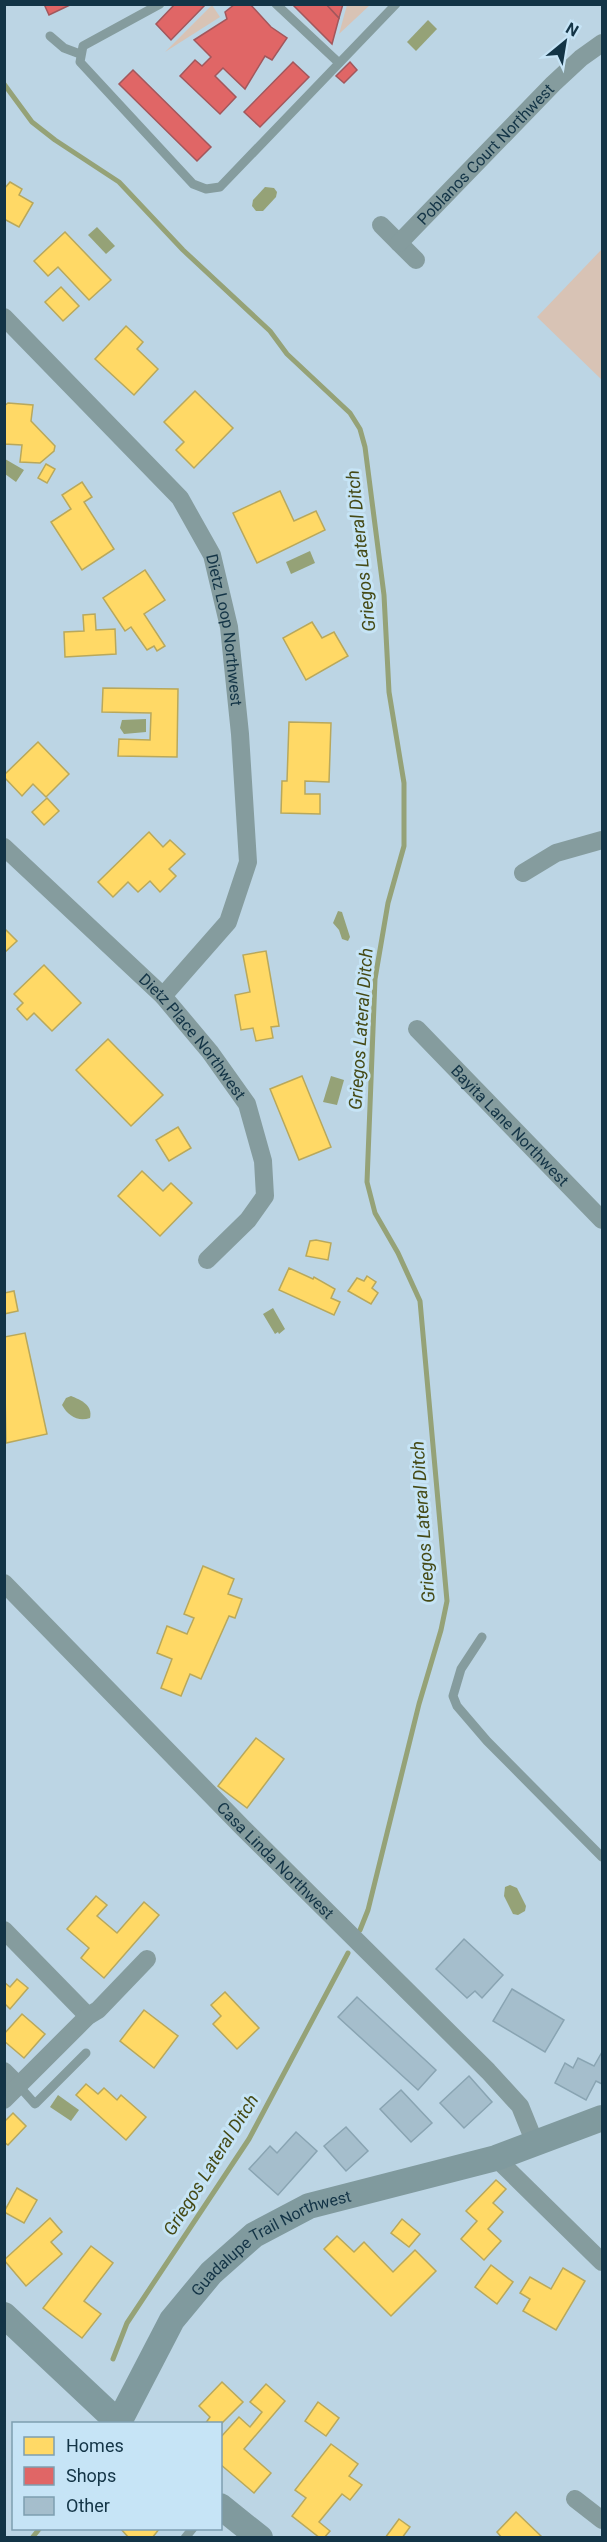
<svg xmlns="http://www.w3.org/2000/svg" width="607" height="2542" font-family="Roboto,sans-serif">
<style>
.green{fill:#d8c3b5}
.water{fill:#95a277}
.homes{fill:#ffd966;stroke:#b8a85c;stroke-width:1.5}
.shops{fill:#e06666;stroke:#a2575c;stroke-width:1.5}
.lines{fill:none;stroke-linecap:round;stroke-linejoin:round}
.stream{stroke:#95a277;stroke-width:5}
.building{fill:#a5becc;stroke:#89a4b2;stroke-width:1.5}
.lane{stroke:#859c9e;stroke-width:9}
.street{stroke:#859c9e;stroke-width:18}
.secondary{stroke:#809a9e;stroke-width:26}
.labels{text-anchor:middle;stroke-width:6;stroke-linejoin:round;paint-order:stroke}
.street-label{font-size:16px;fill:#133446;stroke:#c6e4f6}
.water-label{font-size:18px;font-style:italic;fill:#454a16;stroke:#c6e4f6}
</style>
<rect width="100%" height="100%" fill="#bcd5e4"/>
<g class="green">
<polygon points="212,5 220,17 165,52"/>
<polygon points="347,5 370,5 339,34"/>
<polygon points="602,249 602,380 537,317"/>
</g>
<g class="water">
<polygon points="428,20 437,29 416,51 407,42"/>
<polygon points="265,187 274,188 277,192 276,197 263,211 256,211 252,206 253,200"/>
<polygon points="97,227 115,246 106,254 88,235"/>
<polygon points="5,455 5,459 24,470 16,482 5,474"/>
<polygon points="310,551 315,563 291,574 286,562"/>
<polygon points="146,719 146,732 124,734 120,728 122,720"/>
<polygon points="338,911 342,912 350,937 348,941 342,939 339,930 333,923"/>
<polygon points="331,1076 344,1080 337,1105 323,1102"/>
<polygon points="273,1308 285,1329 279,1334 278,1332 275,1334 263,1314"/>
<path d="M71,1396c10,4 22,9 19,22 -12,4 -22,-2 -28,-13l4,-7z"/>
<polygon points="510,1885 517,1888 526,1906 525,1911 518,1915 513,1914 504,1896 505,1887"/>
<polygon points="58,2095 79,2110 71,2121 50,2107"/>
</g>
<g class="homes">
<polygon points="10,182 22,189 19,195 33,203 19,227 4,219 4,189"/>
<polygon points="65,232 111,280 89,300 58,267 48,276 34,261"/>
<polygon points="61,287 79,306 63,321 45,302"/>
<polygon points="126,326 143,342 137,349 158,369 134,395 95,359"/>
<polygon points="195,391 233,428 194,468 176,450 184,442 164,422"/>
<polygon points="8,403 33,405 31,421 55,446 54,451 40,463 20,462 22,445 4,444 4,406"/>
<polygon points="46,464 55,469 47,483 38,478"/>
<polygon points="82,482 92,497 84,502 114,549 82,570 51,522 71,509 62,495"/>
<polygon points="280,491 294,521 316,511 325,530 257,563 233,513"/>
<polygon points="145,570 165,600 144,614 165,646 157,651 154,646 147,650 131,627 125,631 103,598"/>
<polygon points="95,614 96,630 115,629 116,654 65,657 64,632 84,631 83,615"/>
<polygon points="312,622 322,638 334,632 348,656 306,680 283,638"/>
<polygon points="103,688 178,689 177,757 118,756 119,739 150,740 151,713 102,712"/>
<polygon points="289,722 331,723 329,782 305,781 305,794 320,794 320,814 281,813 282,781 287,781"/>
<polygon points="38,742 69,774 46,797 33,784 22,796 4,777 4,775"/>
<polygon points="47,798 59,811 44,825 32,812"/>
<polygon points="149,832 163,847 170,840 185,854 169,869 176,876 160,892 150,881 138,892 128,882 113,897 98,882"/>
<polygon points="4,928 17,941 4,953"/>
<polygon points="266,951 279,1026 271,1027 273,1038 256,1041 253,1028 241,1030 235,995 250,992 243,955"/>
<polygon points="44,965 81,1003 52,1031 34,1013 27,1020 17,1009 23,1003 14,994"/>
<polygon points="108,1039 163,1095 131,1126 76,1070"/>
<polygon points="302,1076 331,1147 299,1160 270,1089"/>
<polygon points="178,1127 191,1148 169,1161 156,1140"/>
<polygon points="142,1171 163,1191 171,1183 192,1203 160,1236 118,1196"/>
<polygon points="316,1240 331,1243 328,1260 306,1256 310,1241"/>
<polygon points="289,1268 313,1279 314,1277 335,1289 331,1298 340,1302 334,1315 279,1290"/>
<polygon points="367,1276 376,1282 372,1288 378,1293 371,1304 348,1291 357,1278 364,1281"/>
<polygon points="14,1291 18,1311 4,1314 4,1293"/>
<polygon points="25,1333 47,1434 6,1443 4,1337"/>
<polygon points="203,1566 234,1579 228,1594 242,1599 235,1618 229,1616 201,1679 190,1674 181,1696 161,1688 172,1659 157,1653 167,1626 187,1634 194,1618 184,1614"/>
<polygon points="256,1738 284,1759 247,1808 218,1786"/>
<polygon points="96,1896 107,1905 97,1916 117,1933 144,1902 159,1915 104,1978 81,1958 89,1948 67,1929"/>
<polygon points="17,1979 28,1988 10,2009 4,2003 4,1982 10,1987"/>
<polygon points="225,1992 259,2028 237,2049 213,2024 221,2016 211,2005"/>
<polygon points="144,2010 178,2036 154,2068 120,2041"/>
<polygon points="22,2014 45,2034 24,2058 4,2041 4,2034"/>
<polygon points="86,2084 98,2094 104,2088 117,2100 121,2095 146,2117 126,2140 76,2095"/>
<polygon points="13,2113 26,2126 8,2145 4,2142 4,2122"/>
<polygon points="496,2180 506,2189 493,2203 503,2212 488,2229 501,2241 484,2260 461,2239 477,2221 466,2211"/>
<polygon points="17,2188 37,2200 24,2223 4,2212"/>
<polygon points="50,2218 62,2232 51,2242 62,2254 26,2286 4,2260"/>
<polygon points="402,2219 420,2234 409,2247 391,2233"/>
<polygon points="337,2236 354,2252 364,2242 393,2272 415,2250 436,2271 391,2316 324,2249"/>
<polygon points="91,2246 113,2263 84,2301 101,2314 82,2338 43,2308"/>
<polygon points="491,2265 513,2282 497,2304 475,2287"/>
<polygon points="563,2268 585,2281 556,2330 523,2311 530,2299 520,2293 530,2277 551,2289"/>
<polygon points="222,2382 243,2402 220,2425 205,2424 210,2417 199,2406"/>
<polygon points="266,2384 285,2401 244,2449 271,2473 254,2493 220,2464 220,2438 239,2417 250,2427 262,2412 250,2402"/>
<polygon points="318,2402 339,2418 326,2436 305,2421"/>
<polygon points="331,2444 358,2464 349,2476 362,2485 350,2500 342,2494 319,2522 330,2531 324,2538 320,2538 292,2516 306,2498 295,2490"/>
<polygon points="516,2512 542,2537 541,2538 502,2538 497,2532"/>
<polygon points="399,2519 410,2527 402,2538 385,2538"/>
<polygon points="120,2528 160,2528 152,2538 129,2538"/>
</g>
<g class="shops">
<polygon points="44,4 72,4 49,15"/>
<polygon points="175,4 206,4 171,40 156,24"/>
<polygon points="235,4 250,4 271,27 287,38 272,60 265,56 245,89 223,68 215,76 236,97 220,114 180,76 195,60 202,66 211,57 194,40 227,19 225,12"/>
<polygon points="292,4 326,4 339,18 332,44"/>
<polygon points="326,4 343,4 339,18"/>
<polygon points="293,62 309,77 260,127 244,112"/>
<polygon points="350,62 357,70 344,83 336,76"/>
<polygon points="133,70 211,147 197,161 119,84"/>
</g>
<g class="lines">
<g class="stream">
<polyline points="4,84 32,122 55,140 119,182 183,250 270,331 287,354 350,413 360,429 365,447 384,595 389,692 404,783 404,846 388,903 375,979 367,1182 375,1213 398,1253 420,1301 447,1601 441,1630 419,1704 368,1910 360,1930"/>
<polyline points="113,2359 127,2323 249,2139 348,1953"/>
<polyline points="32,2538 40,2528"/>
</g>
</g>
<g class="building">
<polygon points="464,1939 503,1975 482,1998 475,1991 467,1998 436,1969"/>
<polygon points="512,1989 564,2020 545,2052 493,2021"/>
<polygon points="357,1997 436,2070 418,2090 338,2017"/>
<polygon points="602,2052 602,2084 596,2081 586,2100 555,2083 565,2063 573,2068 578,2058 594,2066"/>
<polygon points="469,2076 492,2102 464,2128 440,2103"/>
<polygon points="401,2090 432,2123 411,2142 380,2109"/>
<polygon points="346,2127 368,2151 346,2171 324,2146"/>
<polygon points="296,2132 317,2151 278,2195 249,2169 270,2146 277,2153"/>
</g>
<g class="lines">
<g class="lane">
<polyline points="160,4 83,46 80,62 193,184 206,189 220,187 396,4"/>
<polyline points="276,4 339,63"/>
<polyline points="50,36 64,48 80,54"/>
<polyline points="482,1637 461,1669 453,1696 457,1706 487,1741 602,1857"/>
<polyline points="18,2085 35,2104 86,2053"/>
<polyline points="185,2538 193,2528"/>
</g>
<g class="street">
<polyline points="381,225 416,260"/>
<path id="s1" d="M399,243l154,-159 28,-26 21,-15"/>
<path id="s2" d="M4,317l176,181 32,57 17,72 11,107 8,128 -20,60 -65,74"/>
<path id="s3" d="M4,847l159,149 47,56 37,52 16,57 2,35 -17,24 -41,40"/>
<polyline points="523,873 556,853 602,840"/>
<path id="s4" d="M417,1029l185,191"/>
<path id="s5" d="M4,1583l239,245 245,243 32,35 15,37"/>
<polyline points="4,1930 88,2016"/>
<polyline points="4,2071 18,2085"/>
<polyline points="4,2100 88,2016 98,2010 147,1959"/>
<polyline points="496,2158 602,2262"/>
<polyline points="575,2499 602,2520"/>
</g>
<g class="secondary">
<polyline points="4,2315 120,2424"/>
<path id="s6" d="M119,2422l53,-102 39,-47 43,-38 55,-29 187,-48 106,-40"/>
<polyline points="220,2506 260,2538"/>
</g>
</g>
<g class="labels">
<g class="street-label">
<text dy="6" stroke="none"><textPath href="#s1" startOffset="124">Poblanos Court Northwest</textPath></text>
<text dy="6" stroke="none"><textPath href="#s2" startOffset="394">Dietz Loop Northwest</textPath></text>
<text dy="6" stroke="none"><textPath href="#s3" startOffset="268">Dietz Place Northwest</textPath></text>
<text dy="6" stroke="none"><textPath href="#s4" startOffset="134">Bayita Lane Northwest</textPath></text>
<text dy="6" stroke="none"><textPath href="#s5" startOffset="388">Casa Linda Northwest</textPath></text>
<text dy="6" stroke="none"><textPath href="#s6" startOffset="244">Guadalupe Trail Northwest</textPath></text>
</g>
<g class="water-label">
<text transform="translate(361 551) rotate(-96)" y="6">Griegos Lateral Ditch</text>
<text transform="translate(361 1029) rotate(-86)" y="6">Griegos Lateral Ditch</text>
<text transform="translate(423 1522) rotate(-94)" y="6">Griegos Lateral Ditch</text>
<text transform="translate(211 2165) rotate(-58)" y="6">Griegos Lateral Ditch</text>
</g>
</g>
<rect width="607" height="2542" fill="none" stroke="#133446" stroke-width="12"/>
<rect x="12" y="2422" width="210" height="108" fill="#c6e4f6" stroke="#7e9eb0" stroke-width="1.5"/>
<rect x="24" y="2437" width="30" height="18" fill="#ffd966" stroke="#7e9eb0" stroke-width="1.5"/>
<text x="66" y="2452" font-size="18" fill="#133446">Homes</text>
<rect x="24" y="2467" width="30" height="18" fill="#e06666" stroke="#7e9eb0" stroke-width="1.5"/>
<text x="66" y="2482" font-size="18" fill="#133446">Shops</text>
<rect x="24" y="2497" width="30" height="18" fill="#a5becc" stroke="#7e9eb0" stroke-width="1.5"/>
<text x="66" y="2512" font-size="18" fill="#133446">Other</text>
<g transform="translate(565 42) rotate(30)" stroke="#c6e4f6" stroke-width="4.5" paint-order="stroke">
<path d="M0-4.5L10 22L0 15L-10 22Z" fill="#133446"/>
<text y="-9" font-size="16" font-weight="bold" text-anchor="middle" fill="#133446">N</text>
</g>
</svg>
